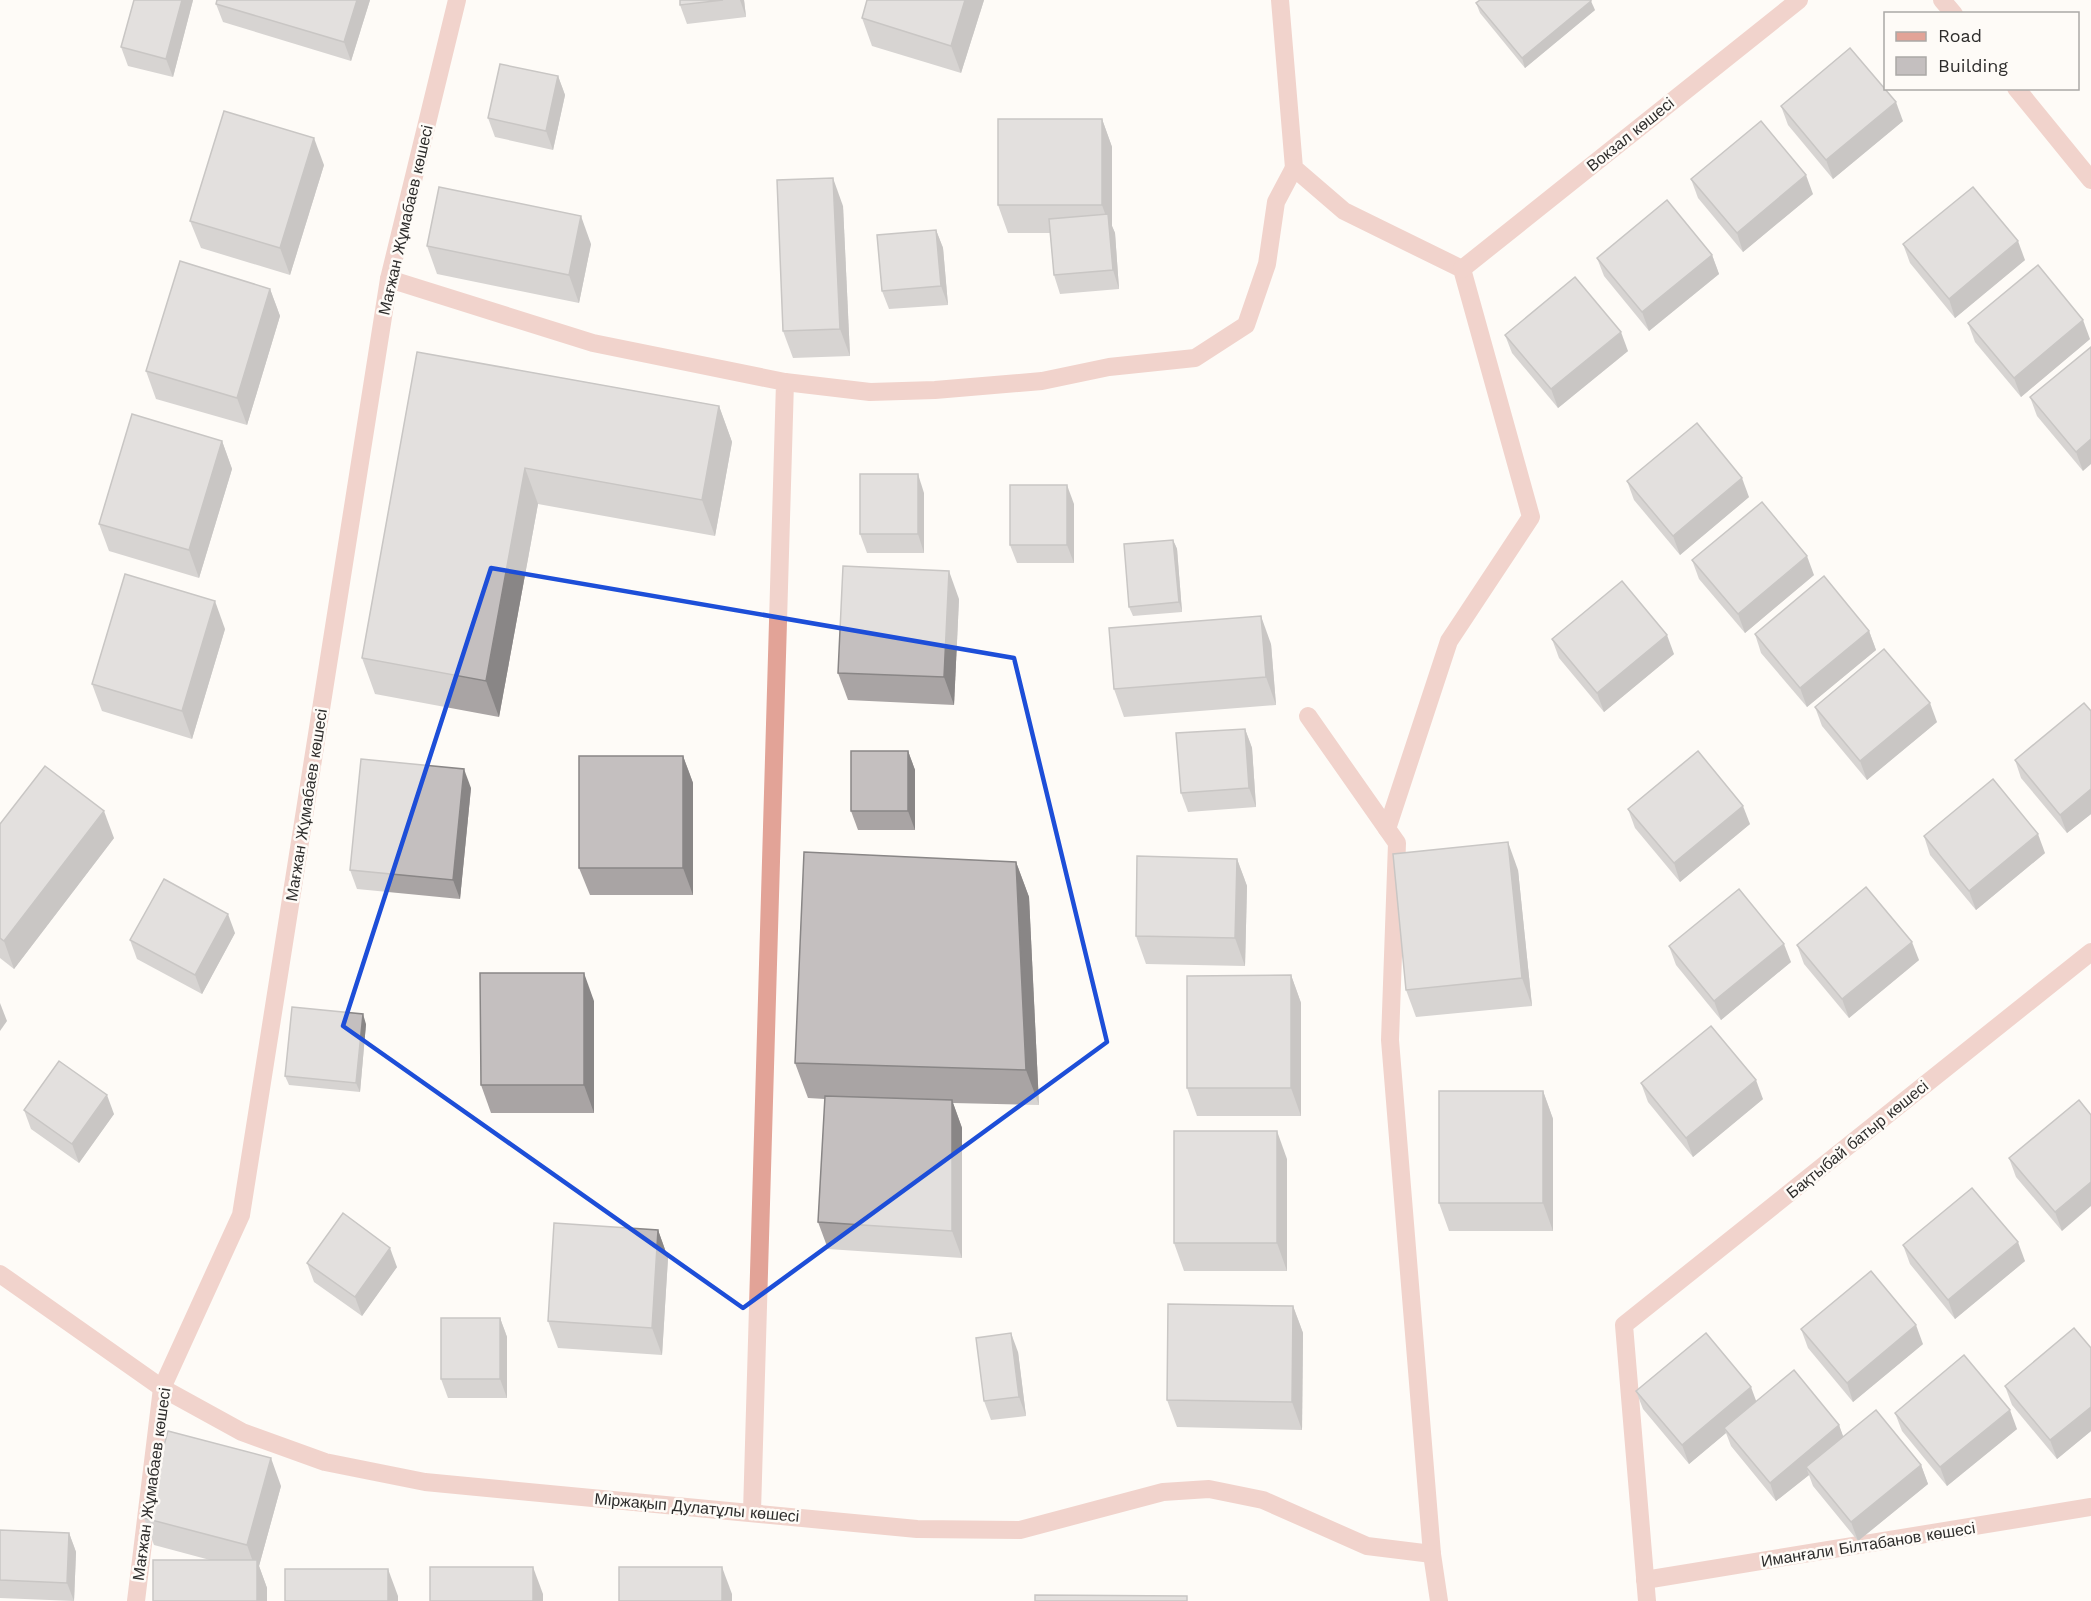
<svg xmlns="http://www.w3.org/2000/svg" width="2091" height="1601" font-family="'Work Sans',sans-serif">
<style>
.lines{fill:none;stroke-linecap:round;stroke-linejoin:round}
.minor{stroke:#e2a397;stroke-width:18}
.wall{fill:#a9a4a4}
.shaded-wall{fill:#898686}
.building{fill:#c4bfbf;stroke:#898686;stroke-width:1.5}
.marked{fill:none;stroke:#1d4ed8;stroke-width:4.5;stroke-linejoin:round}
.labels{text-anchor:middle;stroke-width:5;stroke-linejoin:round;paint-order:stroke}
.street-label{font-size:16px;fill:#2e2d2c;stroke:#fefbf7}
</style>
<rect width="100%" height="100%" fill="#fefbf7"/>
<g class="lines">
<g class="minor">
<polyline points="1280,0 1294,168 1344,211 1462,269 1531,517 1449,641 1387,829"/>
<polyline points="1942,0 1954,14"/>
<polyline points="2016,88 2091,180"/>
<polyline points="1462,269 1799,0"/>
<polyline points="389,279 593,343 785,382 752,1512"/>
<polyline points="785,382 870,392 935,390 1042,381 1109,367 1195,358 1246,325 1267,264 1276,202 1294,168"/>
<polyline points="1308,716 1397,843 1390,1040 1432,1554 1439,1601"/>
<polyline points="0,1274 162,1388 242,1432 325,1462 425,1482 917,1529 1020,1530 1163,1492 1209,1489 1263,1500 1367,1546 1432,1554"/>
<polyline points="1645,1580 2091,1507"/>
<polyline points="136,1601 162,1388 241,1215 389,279 457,0"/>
<polyline points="1647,1601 1624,1325 2091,952"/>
</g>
</g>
<g class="wall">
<polygon points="134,0 193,0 173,77 128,66 121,47"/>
<polygon points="217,0 370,0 351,61 223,22 216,4"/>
<polygon points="680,0 744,0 746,17 687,24 680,5"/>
<polygon points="984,0 961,73 872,46 862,18"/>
<polygon points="1476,3 1595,10 1525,68 1480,13"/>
<polygon points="558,76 565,95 553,150 495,137 488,118"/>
<polygon points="1781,106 1903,121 1833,179 1788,125"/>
<polygon points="1102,119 1112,147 1112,226 1115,233 1119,289 1060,294 1054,275 1050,233 1008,233 998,205"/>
<polygon points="324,165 290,275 201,248 190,221"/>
<polygon points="1691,179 1813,194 1743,252 1698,198"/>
<polygon points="843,206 850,356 793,358 783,331"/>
<polygon points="936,230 943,248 948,305 889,309 882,291"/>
<polygon points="591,244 579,303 437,274 427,246"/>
<polygon points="1903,244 2025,260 1955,318 1910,263"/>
<polygon points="1712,255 1719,274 1649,331 1604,276 1597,258"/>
<polygon points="270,289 280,316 247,425 156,399 146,371"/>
<polygon points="1968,323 2090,339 2021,397 1975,342"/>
<polygon points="1505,335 1628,351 1558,408 1512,353"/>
<polygon points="2091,347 2083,471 2037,416 2030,397"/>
<polygon points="417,352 719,406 732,442 715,536 538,504 499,717 375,694 362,658"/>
<polygon points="222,441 232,469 199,578 109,551 99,524"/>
<polygon points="1627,481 1749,497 1680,555 1634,500"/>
<polygon points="924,493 924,553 867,553 860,534"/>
<polygon points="1074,504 1074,563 1017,563 1010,545"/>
<polygon points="1173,540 1177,549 1182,612 1133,616 1129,607"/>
<polygon points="1692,560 1814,575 1745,633 1699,579"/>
<polygon points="959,599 954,705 848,700 838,673"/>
<polygon points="225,629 192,739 102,711 92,684"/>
<polygon points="1869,631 1876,650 1807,707 1761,653 1755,634"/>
<polygon points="1552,639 1674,654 1604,712 1559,658"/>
<polygon points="1271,644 1276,705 1124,717 1114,689"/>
<polygon points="1815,707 1937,722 1867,780 1822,726"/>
<polygon points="2091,711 2091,814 2067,833 2021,778 2015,760"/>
<polygon points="1245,729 1252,748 1256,807 1188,812 1181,793"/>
<polygon points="908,751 915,770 915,830 858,830 851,811"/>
<polygon points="683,756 693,783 693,895 590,895 579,868"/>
<polygon points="471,788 460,899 357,889 350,870"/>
<polygon points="1628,809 1750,824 1680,882 1635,828"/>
<polygon points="0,824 114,838 14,969 0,958"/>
<polygon points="1924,836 2045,853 1976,910 1930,855"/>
<polygon points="1237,859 1247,886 1245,966 1146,964 1136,936"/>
<polygon points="1016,862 1029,897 1039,1105 953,1103 962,1128 962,1258 828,1249 818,1222 825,1099 808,1098 795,1063"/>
<polygon points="1518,870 1532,1006 1416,1017 1406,990"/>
<polygon points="235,933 202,994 137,959 130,940"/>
<polygon points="1797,945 1919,960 1849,1018 1804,964"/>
<polygon points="1669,946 1791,962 1721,1020 1676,965"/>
<polygon points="1291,975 1301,1003 1301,1116 1197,1116 1187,1088"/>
<polygon points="594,1001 594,1113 491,1113 481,1085"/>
<polygon points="366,1024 360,1092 289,1085 285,1076"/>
<polygon points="1641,1083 1763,1099 1693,1157 1648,1102"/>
<polygon points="1543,1091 1553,1119 1553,1231 1449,1231 1439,1203"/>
<polygon points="2079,1100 2062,1231 2016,1177 2009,1158"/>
<polygon points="24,1110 114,1114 79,1163 31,1129"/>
<polygon points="1287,1159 1287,1271 1184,1271 1174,1243"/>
<polygon points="658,1230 668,1258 662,1355 558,1348 548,1321"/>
<polygon points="1903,1245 2025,1261 1955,1319 1910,1264"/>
<polygon points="307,1263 397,1267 362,1316 314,1282"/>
<polygon points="1293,1306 1303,1333 1302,1430 1177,1427 1167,1400"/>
<polygon points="500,1318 507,1337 507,1398 448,1398 441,1379"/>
<polygon points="1801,1329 1923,1344 1853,1402 1808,1348"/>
<polygon points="2091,1348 2091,1431 2057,1459 2012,1405 2005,1386"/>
<polygon points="1018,1352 1026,1416 991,1420 984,1401"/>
<polygon points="1636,1391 1756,1401 1839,1425 1843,1437 1921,1465 1928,1484 1858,1541 1813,1486 1809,1475 1776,1501 1731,1446 1726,1433 1689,1464 1643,1409"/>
<polygon points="1895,1413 2017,1429 1947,1486 1902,1431"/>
<polygon points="281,1486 259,1566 267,1588 267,1601 210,1560 154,1545 144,1518"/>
<polygon points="0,1530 69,1533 76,1552 74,1601 0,1598"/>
</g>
<g class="shaded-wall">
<polygon points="182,0 193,0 173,77 166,59"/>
<polygon points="357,0 370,0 351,61 344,42"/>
<polygon points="740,0 744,0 746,17"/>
<polygon points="965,0 984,0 961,73 951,46"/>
<polygon points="1591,1 1595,10 1525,68 1522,58"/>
<polygon points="558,76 565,95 553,150 546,131"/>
<polygon points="1896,102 1903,121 1833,179 1826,160"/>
<polygon points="1102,119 1112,147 1112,226 1115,233 1119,289 1113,270 1108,222 1102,205"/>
<polygon points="314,138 324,165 290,275 280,248"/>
<polygon points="1806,175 1813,194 1743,252 1737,233"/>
<polygon points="833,178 843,206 850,356 840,329"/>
<polygon points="581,216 591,244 579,303 569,275"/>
<polygon points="936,230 943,248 948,305 941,286"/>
<polygon points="2018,241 2025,260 1955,318 1949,299"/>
<polygon points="1712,255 1719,274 1649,331 1642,312"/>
<polygon points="270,289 280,316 247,425 237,398"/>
<polygon points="2083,320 2090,339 2021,397 2014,378"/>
<polygon points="1621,332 1628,351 1558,408 1551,389"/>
<polygon points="719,406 732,442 715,536 702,500"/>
<polygon points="2091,439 2091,464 2083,471 2076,452"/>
<polygon points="222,441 232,469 199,578 189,550"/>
<polygon points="525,468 538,504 499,717 486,681"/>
<polygon points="918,474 924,493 924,553 918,534"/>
<polygon points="1742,478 1749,497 1680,555 1673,536"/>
<polygon points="1067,485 1074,504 1074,563 1067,545"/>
<polygon points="1173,540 1177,549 1182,612 1179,602"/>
<polygon points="1807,556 1814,575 1745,633 1738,614"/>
<polygon points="949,571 959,599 954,705 944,677"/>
<polygon points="215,601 225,629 192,739 182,711"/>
<polygon points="1261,616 1271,644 1276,705 1266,677"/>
<polygon points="1869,631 1876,650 1807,707 1800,688"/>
<polygon points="1667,635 1674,654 1604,712 1597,693"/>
<polygon points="1930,703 1937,722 1867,780 1860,761"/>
<polygon points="1245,729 1252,748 1256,807 1249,788"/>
<polygon points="908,751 915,770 915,830 908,811"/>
<polygon points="683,756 693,783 693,895 683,868"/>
<polygon points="464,769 471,788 460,899 453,880"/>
<polygon points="2091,789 2091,814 2067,833 2060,815"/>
<polygon points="1743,806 1750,824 1680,882 1674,863"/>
<polygon points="104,811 114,838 14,969 4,941"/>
<polygon points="2038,834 2045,853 1976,910 1969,891"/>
<polygon points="1508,842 1518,870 1532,1006 1522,978"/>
<polygon points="1237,859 1247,886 1245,966 1235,938"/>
<polygon points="1016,862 1029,897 1039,1105 1026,1070"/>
<polygon points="228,914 235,933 202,994 195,975"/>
<polygon points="1912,942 1919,960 1849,1018 1842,999"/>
<polygon points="1784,944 1791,962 1721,1020 1714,1001"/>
<polygon points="584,973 594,1001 594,1113 584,1085"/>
<polygon points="1291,975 1301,1003 1301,1116 1291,1088"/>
<polygon points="0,1003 7,1021 0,1031"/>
<polygon points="363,1014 366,1024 360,1092 356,1083"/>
<polygon points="1756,1080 1763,1099 1693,1157 1686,1138"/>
<polygon points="1543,1091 1553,1119 1553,1231 1543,1203"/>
<polygon points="107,1095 114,1114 79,1163 72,1144"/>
<polygon points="952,1100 962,1128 962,1258 952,1231"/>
<polygon points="1277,1131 1287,1159 1287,1271 1277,1243"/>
<polygon points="2091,1182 2091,1206 2062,1231 2055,1212"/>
<polygon points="658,1230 668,1258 662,1355 652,1328"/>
<polygon points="2018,1242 2025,1261 1955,1319 1948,1300"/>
<polygon points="390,1248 397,1267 362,1316 355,1297"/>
<polygon points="1293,1306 1303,1333 1302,1430 1292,1402"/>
<polygon points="500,1318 507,1337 507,1398 500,1379"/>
<polygon points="1916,1325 1923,1344 1853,1402 1847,1383"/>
<polygon points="1011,1333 1018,1352 1026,1416 1019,1397"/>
<polygon points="1751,1387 1758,1406 1724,1428 1726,1433 1689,1464 1682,1445"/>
<polygon points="2091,1407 2091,1431 2057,1459 2050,1440"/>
<polygon points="2010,1410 2017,1429 1947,1486 1940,1467"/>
<polygon points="1839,1425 1846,1444 1806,1467 1809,1475 1776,1501 1770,1483"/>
<polygon points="271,1458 281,1486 259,1566 267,1588 267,1601 257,1601 257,1573 247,1545"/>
<polygon points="1921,1465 1928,1484 1858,1541 1851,1522"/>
<polygon points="69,1533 76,1552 74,1601 67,1583"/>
<polygon points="533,1567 543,1594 543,1601 533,1601"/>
<polygon points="722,1567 732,1594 732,1601 722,1601"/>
<polygon points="388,1569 398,1596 398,1601 388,1601"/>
</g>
<g class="building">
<polygon points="134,0 182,0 166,59 121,47"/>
<polygon points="217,0 357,0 344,42 216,4"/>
<polygon points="680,0 723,0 680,5"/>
<polygon points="867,0 965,0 951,46 862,18"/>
<polygon points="1480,0 1591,0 1591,1 1522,58 1476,3"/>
<polygon points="1850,48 1896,102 1826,160 1781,106"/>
<polygon points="500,64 558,76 546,131 488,118"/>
<polygon points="224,111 314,138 280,248 190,221"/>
<rect x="998" y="119" width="104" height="86"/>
<polygon points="1761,121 1806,175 1737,233 1691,179"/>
<polygon points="833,178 840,329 783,331 777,180"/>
<polygon points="439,187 581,216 569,275 427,246"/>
<polygon points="1973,187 2018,241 1949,299 1903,244"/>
<polygon points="1667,200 1712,255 1642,312 1597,258"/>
<polygon points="1108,214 1113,270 1054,275 1049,219"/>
<polygon points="936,230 941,286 882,291 877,235"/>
<polygon points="180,261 270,289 237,398 146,371"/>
<polygon points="2038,265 2083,320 2014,378 1968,323"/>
<polygon points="1575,277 1621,332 1551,389 1505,335"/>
<polygon points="2091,347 2091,439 2076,452 2030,397"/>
<polygon points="417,352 719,406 702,500 525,468 486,681 362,658"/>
<polygon points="132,414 222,441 189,550 99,524"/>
<polygon points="1697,423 1742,478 1673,536 1627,481"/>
<rect x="860" y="474" width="58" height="60"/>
<rect x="1010" y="485" width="57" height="60"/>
<polygon points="1762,502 1807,556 1738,614 1692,560"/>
<polygon points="1173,540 1179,602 1129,607 1124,544"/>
<polygon points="843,566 949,571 944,677 838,673"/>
<polygon points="125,574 215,601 182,711 92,684"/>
<polygon points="1824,576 1869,631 1800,688 1755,634"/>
<polygon points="1622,581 1667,635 1597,693 1552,639"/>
<polygon points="1261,616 1266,677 1114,689 1109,628"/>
<polygon points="1884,649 1930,703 1860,761 1815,707"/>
<polygon points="2084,703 2091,711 2091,789 2060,815 2015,760"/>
<polygon points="1245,729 1249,788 1181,793 1176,733"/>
<rect x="851" y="751" width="57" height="60"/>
<polygon points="1698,751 1743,806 1674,863 1628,809"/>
<rect x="579" y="756" width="104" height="112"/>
<polygon points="361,759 464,769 453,880 350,870"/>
<polygon points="45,766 104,811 4,941 0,938 0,824"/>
<polygon points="1993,779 2038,834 1969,891 1924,836"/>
<polygon points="1508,842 1522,978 1406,990 1393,854"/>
<polygon points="804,852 1016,862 1026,1070 795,1063"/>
<polygon points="1137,856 1237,859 1235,938 1136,936"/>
<polygon points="164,879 228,914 195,975 130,940"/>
<polygon points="1866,887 1912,942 1842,999 1797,945"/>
<polygon points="1739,889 1784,944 1714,1001 1669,946"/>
<polygon points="480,973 584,973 584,1085 481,1085"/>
<polygon points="1291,975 1291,1088 1187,1088 1187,976"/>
<polygon points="292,1007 363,1014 356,1083 285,1076"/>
<polygon points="1711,1026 1756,1080 1686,1138 1641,1083"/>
<polygon points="59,1061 107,1095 72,1144 24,1110"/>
<rect x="1439" y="1091" width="104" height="112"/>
<polygon points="825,1096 952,1100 952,1231 818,1222"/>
<polygon points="2079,1100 2091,1115 2091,1182 2055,1212 2009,1158"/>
<rect x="1174" y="1131" width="103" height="112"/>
<polygon points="1972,1188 2018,1242 1948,1300 1903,1245"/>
<polygon points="343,1213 390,1248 355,1297 307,1263"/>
<polygon points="554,1223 658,1230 652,1328 548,1321"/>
<polygon points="1871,1271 1916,1325 1847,1383 1801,1329"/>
<polygon points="1168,1304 1293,1306 1292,1402 1167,1400"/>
<rect x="441" y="1318" width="59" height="61"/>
<polygon points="2074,1328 2091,1348 2091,1407 2050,1440 2005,1386"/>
<polygon points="1011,1333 1019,1397 984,1401 976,1338"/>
<polygon points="1706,1333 1751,1387 1682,1445 1636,1391"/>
<polygon points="1964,1355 2010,1410 1940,1467 1895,1413"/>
<polygon points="1794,1370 1839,1425 1770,1483 1724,1428"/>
<polygon points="1876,1410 1921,1465 1851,1522 1806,1467"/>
<polygon points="168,1431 271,1458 247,1545 144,1518"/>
<polygon points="0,1530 69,1533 67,1583 0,1580"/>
<rect x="153" y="1560" width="104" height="41"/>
<rect x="430" y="1567" width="103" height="34"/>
<rect x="619" y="1567" width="103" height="34"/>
<rect x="285" y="1569" width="103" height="32"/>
<polygon points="1035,1595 1187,1596 1187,1601 1035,1601"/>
</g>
<path d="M0 0H2091V1601H0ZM491,568l523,90 93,384 -364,266 -400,-282z" fill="#fefbf7" fill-opacity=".55" fill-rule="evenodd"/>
<path class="marked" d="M491,568l523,90 93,384 -364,266 -400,-282z"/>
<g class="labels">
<g class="street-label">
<text transform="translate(1630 134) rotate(-39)" y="6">Вокзал көшесі</text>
<text transform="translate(405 220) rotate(-77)" y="6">Мағжан Жұмабаев көшесі</text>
<text transform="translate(306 805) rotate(-81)" y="6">Мағжан Жұмабаев көшесі</text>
<text transform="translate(1857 1139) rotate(-39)" y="6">Бақтыбай батыр көшесі</text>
<text transform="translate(151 1484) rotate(-82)" y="6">Мағжан Жұмабаев көшесі</text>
<text transform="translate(697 1507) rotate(5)" y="6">Міржақып Дулатұлы көшесі</text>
<text transform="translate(1868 1544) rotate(-9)" y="6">Иманғали Білтабанов көшесі</text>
</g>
</g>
<rect x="1884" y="12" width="195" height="78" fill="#fefbf7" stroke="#aba9a6" stroke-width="1.5"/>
<rect x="1896" y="32" width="30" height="9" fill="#e2a397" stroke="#aba9a6" stroke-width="1.5"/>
<text x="1938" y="42" font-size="18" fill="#2e2d2c">Road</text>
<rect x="1896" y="57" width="30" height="18" fill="#c4bfbf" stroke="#aba9a6" stroke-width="1.5"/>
<text x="1938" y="72" font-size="18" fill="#2e2d2c">Building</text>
</svg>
